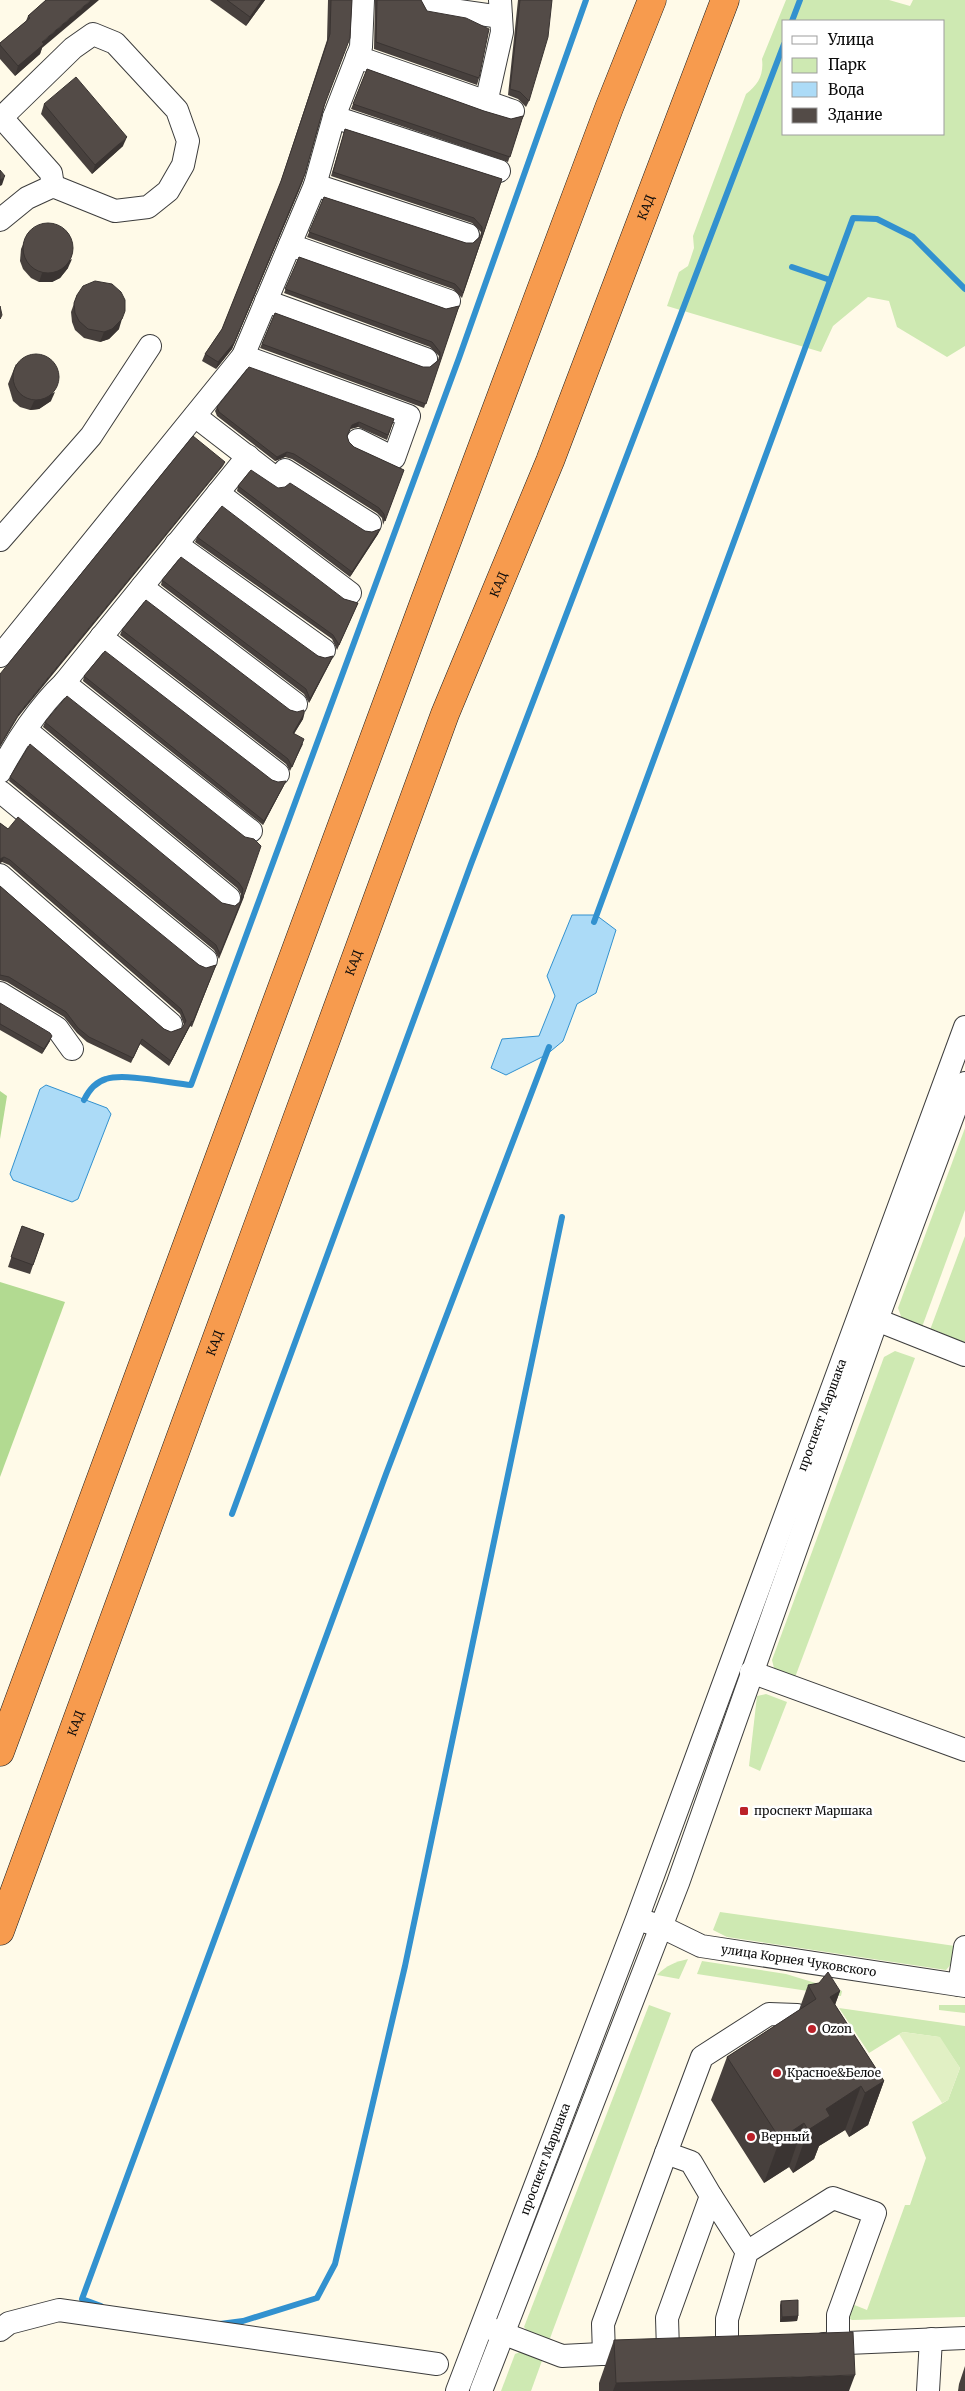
<svg xmlns="http://www.w3.org/2000/svg" width="965" height="2391" font-family="Merriweather,serif">
<style>
.green{fill:#cee9b2;fill-rule:evenodd}
.forest{fill:#b2da91}
.pitch{fill:#e1f0c4}
.water{fill:#acdbf7;stroke:#3291cf}
.lines{fill:none;stroke-linecap:round;stroke-linejoin:round}
.stream{stroke:#3291cf;stroke-width:6}
.minor-casing{stroke:#3d3d3d;stroke-width:24}
.highway-casing{stroke:#1b1b1b;stroke-width:29}
.minor{stroke:#fff;stroke-width:22}
.highway{stroke:#f79b4e;stroke-width:28}
.wall{fill:#47403d}
.shaded-wall{fill:#3a3432}
.building{fill:#534b47;stroke:#3a3432}
.poi-dot{fill:#bb2129;stroke:#fff;stroke-width:2}
.labels{text-anchor:middle;stroke-width:5;stroke-linejoin:round;paint-order:stroke}
.street-label{font-size:12px;fill:#0a0a0a;stroke:#fff}
.poi-label{font-size:12px;fill:#0a0a0a;stroke:#fff;text-anchor:start}
</style>
<rect width="100%" height="100%" fill="#fffae8"/>
<g class="green">
<path d="M786,0h103l21,6 3,-6h52v346l-18,11 -50,-30 -8,-26 -21,-4 -35,29 -12,26 -154,-46 12,-34 9,-6 6,-18 -1,-12 53,-142c12,-9 18,-19 16,-35zM784,21h160v113h-160z"/>
<polygon points="965,1128 965,1210 922,1327 902,1319 898,1308"/>
<polygon points="965,1236 965,1342 964,1343 935,1330 930,1330"/>
<polygon points="895,1351 915,1358 794,1680 775,1672 772,1660 884,1357"/>
<polygon points="766,1694 787,1702 760,1771 749,1766 757,1696"/>
<polygon points="720,1912 955,1946 953,1962 946,1970 727,1937 713,1930"/>
<path d="M688,1959l-9,20 -22,-4c10,-10 18,-13 31,-16z"/>
<polygon points="702,1961 786,1974 842,1991 841,1996 697,1974"/>
<polygon points="649,2005 671,2013 549,2341 529,2333 524,2327"/>
<polygon points="939,2005 965,2005 965,2013 939,2010"/>
<polygon points="839,2008 965,2026 965,2317 852,2320 847,2317 852,2304 867,2310 905,2205 910,2205 926,2158 912,2122 948,2100 960,2068 939,2037 903,2032 869,2053"/>
<polygon points="523,2351 543,2358 531,2391 501,2391 515,2354"/>
</g>
<g class="forest">
<polygon points="0,1091 7,1096 0,1139"/>
<polygon points="0,1282 65,1302 0,1477"/>
</g>
<polygon class="pitch" points="903,2032 940,2037 960,2068 948,2100 942,2103 899,2034"/>
<g class="water">
<polygon points="572,915 596,915 616,930 596,993 577,1004 563,1041 546,1055 506,1075 491,1068 502,1039 539,1036 555,996 547,976"/>
<polygon points="46,1085 107,1108 111,1114 78,1199 72,1202 13,1180 10,1174 40,1089"/>
</g>
<g class="lines">
<g class="stream">
<polyline points="792,21 800,0"/>
<polyline points="792,267 830,280"/>
<polyline points="594,922 853,218 877,219 913,237 965,289"/>
<path d="M84,1100c5,-10 11,-18 22,-21 18,-6 64,4 85,6l268,-727 127,-358"/>
<polyline points="232,1514 471,864 784,44"/>
<polyline points="101,2306 82,2299 386,1474 549,1047"/>
<polyline points="220,2324 243,2321 317,2298 335,2264 405,1966 562,1217"/>
</g>
<g class="minor-casing">
<g id="minor">
<polyline points="432,0 432,7 501,17"/>
<polyline points="357,57 513,111"/>
<polyline points="486,103 502,32 500,0"/>
<polyline points="334,117 499,171"/>
<polyline points="2,118 51,173 53,186"/>
<polyline points="0,119 73,48 93,34 115,43 177,110 188,141 183,165 168,191 148,207 115,211 53,186 27,198 0,220"/>
<polyline points="315,185 468,235"/>
<polyline points="290,245 449,301"/>
<polyline points="266,301 426,359"/>
<polyline points="243,356 409,416 394,458 358,440"/>
<polyline points="195,416 278,480 285,470 370,524"/>
<polyline points="218,493 350,593"/>
<polyline points="0,540 91,436 150,346"/>
<polyline points="176,544 324,650"/>
<polyline points="142,587 296,704"/>
<polyline points="101,637 278,774"/>
<polyline points="0,656 243,356 315,185 334,117 361,47 363,0"/>
<polyline points="64,683 251,831"/>
<polyline points="26,730 229,898"/>
<path d="M0,772c15,-29 40,-67 64,-89l184,-227"/>
<polyline points="1,792 206,960"/>
<polyline points="0,875 171,1024"/>
<polyline points="0,993 57,1028 72,1049"/>
<polyline points="877,1320 965,1355"/>
<polyline points="751,1672 965,1750"/>
<path id="s1" d="M647,1922l15,5 39,19 264,40"/>
<polyline points="959,1985 965,1947"/>
<polyline points="711,2196 691,2162 666,2153 702,2057 769,2014 797,2015"/>
<polyline points="489,2328 562,2356 640,2352"/>
<polyline points="0,2330 9,2323 59,2310 437,2364"/>
<polyline points="824,2344 965,2338"/>
<polyline points="727,2348 727,2319 747,2252 833,2198 875,2213 838,2315 838,2343"/>
<polyline points="668,2350 667,2318 711,2196 747,2252"/>
<polyline points="604,2354 603,2324 666,2153"/>
<path id="s2" d="M457,2391l180,-472 328,-892"/>
<polyline points="481,2391 678,1883 877,1320 965,1083"/>
<polyline points="928,2391 931,2339"/>
</g>
</g>
<g class="highway-casing">
<g id="highway">
<polyline points="0,1752 425,600 609,108 652,0"/>
<path id="s3" d="M0,1931l445,-1217 105,-253 175,-461"/>
</g>
</g>
<use href="#minor" class="minor"/>
<use href="#highway" class="highway"/>
</g>
<g class="wall">
<polygon points="46,0 42,48 40,54 15,76 0,59 0,43 26,21 28,16"/>
<polygon points="210,0 265,0 246,26"/>
<polygon points="328,0 352,0 324,108 303,181 232,349 216,369 202,361 205,354 222,329 280,184 327,40"/>
<polygon points="375,0 421,0 427,11 479,78 477,85 374,49"/>
<polygon points="518,0 552,0 529,101 526,107 518,99 508,95"/>
<polygon points="367,69 484,111 511,119 523,116 508,162 351,109"/>
<polygon points="44,104 123,146 92,174 41,114"/>
<polygon points="345,129 502,179 462,298 453,289 307,237 324,197 466,243 473,243 480,236 481,232 472,223 331,176"/>
<polygon points="25,240 68,268 60,278 52,282 39,282 31,278 23,269 20,261 21,249"/>
<polygon points="299,257 446,309 459,306 424,408 260,348 275,313 423,367 430,367 438,360 439,356 430,347 284,293"/>
<polygon points="77,295 119,329 109,339 100,342 84,338 75,330 72,322 71,312"/>
<polygon points="16,364 51,401 39,409 30,410 20,407 13,401 8,384"/>
<polygon points="217,407 394,419 387,440 358,427 350,429 347,436 349,442 354,447 404,470 383,525 382,518 377,513 292,459 285,457 275,461 217,416 215,411"/>
<polygon points="238,486 278,488 365,531 372,532 380,529 378,534 350,577 237,491"/>
<polygon points="197,537 344,599 358,603 337,650 332,639 195,542"/>
<polygon points="162,580 318,656 325,658 333,656 309,703 304,694 161,585"/>
<polygon points="122,630 290,710 304,714 303,719 294,734 303,744 290,771 286,764 120,635"/>
<polygon points="84,676 272,780 284,785 263,825 83,681"/>
<polygon points="45,722 245,837 244,897 219,959 214,950 9,781 10,777 222,903 235,906 240,902 241,894 237,888 43,727"/>
<polygon points="0,823 199,965 206,968 216,965 192,1027 190,1026 169,1066 140,1044 131,1063 87,1042 77,1033 64,1017 7,982 0,980 0,886 164,1029 171,1032 182,1028 184,1025 180,1014 9,865 2,862 0,863"/>
<polygon points="0,1003 50,1041 42,1054 0,1030"/>
<polygon points="22,1226 44,1234 30,1274 8,1267"/>
<polygon points="808,1985 840,1991 835,2005 884,2081 868,2125 849,2137 845,2130 819,2146 814,2159 793,2173 789,2167 764,2183 711,2100 727,2057 799,2010"/>
<polygon points="781,2301 798,2316 797,2321 780,2322 780,2305"/>
<polygon points="614,2340 849,2391 599,2391 599,2383"/>
<polygon points="965,2366 965,2391 958,2391 959,2384"/>
</g>
<g class="shaded-wall">
<polygon points="91,0 99,0 42,48 40,54 15,76 18,66 42,42"/>
<polygon points="262,0 265,0 246,26 250,17"/>
<polygon points="127,137 123,146 92,174 95,165"/>
<polygon points="5,176 2,185 0,186 0,180"/>
<polygon points="303,181 232,349 216,369 218,362"/>
<polygon points="72,259 68,268 60,278 52,282 39,282 42,273"/>
<polygon points="122,319 119,329 109,339 100,342 104,332"/>
<polygon points="55,392 51,401 39,409 30,410 34,401"/>
<polygon points="359,422 358,427 350,429 345,440 352,425"/>
<polygon points="287,452 285,457 275,461 277,457"/>
<polygon points="225,462 223,466 18,717 0,747 0,745 20,712"/>
<polygon points="380,529 378,534 350,577 352,572"/>
<polygon points="333,656 331,661 309,703 310,699"/>
<polygon points="304,714 303,719 291,738 293,733"/>
<polygon points="286,781 284,785 263,825 264,821"/>
<polygon points="4,857 2,862 0,863 0,859"/>
<polygon points="192,1021 190,1026 169,1066 171,1061"/>
<polygon points="52,1036 50,1041 42,1054 44,1049"/>
<polygon points="840,1991 824,2034 830,1997"/>
<polygon points="884,2081 868,2125 849,2137 865,2093"/>
<polygon points="861,2086 845,2130 819,2146 814,2159 793,2173 808,2130 826,2109"/>
<polygon points="804,2123 789,2167 764,2183 780,2139"/>
<polygon points="798,2316 797,2321 780,2322 782,2317"/>
<polygon points="855,2375 849,2391 613,2391 616,2383"/>
</g>
<g class="building">
<polygon points="46,0 91,0 42,42 44,44 18,66 0,45 0,43 30,18 28,16"/>
<polygon points="227,0 262,0 250,17"/>
<polygon points="331,0 352,0 350,38 324,106 305,174 234,343 218,362 205,354 222,329 281,181 330,34"/>
<polygon points="377,0 421,0 427,11 466,18 489,29 479,78 376,42"/>
<polygon points="520,0 552,0 548,37 529,101 520,92 510,89"/>
<polygon points="367,69 484,111 511,119 523,116 510,157 353,104"/>
<polygon points="76,77 127,137 95,165 44,104"/>
<polygon points="345,129 502,179 463,293 455,284 309,232 324,197 466,243 473,243 482,235 482,227 474,218 333,172"/>
<polygon points="0,170 5,176 0,180"/>
<circle cx="48" cy="248" r="25"/>
<polygon points="299,257 446,309 459,306 426,404 262,344 275,313 423,367 430,367 440,359 440,352 432,342 285,289"/>
<polygon points="95,281 112,284 121,292 125,300 125,311 122,319 112,329 104,332 88,329 79,321 75,313 74,303 77,295 83,286"/>
<polygon points="0,306 2,315 0,319"/>
<circle cx="36" cy="377" r="23"/>
<polygon points="249,367 394,419 388,435 359,422 352,425 347,436 349,442 354,447 404,470 385,521 384,514 379,508 294,454 287,452 277,457 219,412 217,407"/>
<polygon points="193,436 225,462 20,712 0,745 0,674"/>
<polygon points="251,470 278,488 285,487 290,483 365,531 372,532 380,529 352,572 238,486"/>
<polygon points="222,506 344,599 358,603 339,645 333,635 197,537"/>
<polygon points="181,557 318,656 325,658 333,656 310,699 306,689 162,580"/>
<polygon points="146,600 290,710 297,712 304,710 304,714 293,733 304,739 292,767 288,759 122,630"/>
<polygon points="105,651 272,780 278,782 286,781 264,821 84,676"/>
<polygon points="67,696 245,837 254,839 261,846 245,892 220,954 216,945 10,777 30,744 222,903 235,906 241,901 243,889 239,883 45,722"/>
<polygon points="18,817 199,965 206,968 216,965 193,1022 192,1021 171,1061 142,1039 133,1058 89,1037 78,1028 66,1012 9,977 0,975 0,886 164,1029 171,1032 182,1028 186,1021 181,1009 10,860 4,857 0,859 0,823 8,829"/>
<polygon points="0,1003 50,1033 52,1036 44,1049 0,1024"/>
<polygon points="22,1226 44,1234 33,1265 11,1257"/>
<polygon points="828,1972 840,1991 830,1997 884,2081 865,2093 861,2086 826,2109 830,2116 808,2130 804,2123 780,2139 727,2057 816,1999 808,1985 819,1983"/>
<polygon points="798,2300 798,2316 782,2317 781,2301"/>
<polygon points="853,2332 855,2375 616,2383 614,2340"/>
</g>
<g class="poi-dot">
<rect x="739" y="1806" width="10" height="10" rx="2.5"/>
<circle cx="812" cy="2029" r="5"/>
<circle cx="777" cy="2073" r="5"/>
<circle cx="751" cy="2137" r="5"/>
</g>
<g class="labels">
<g class="street-label">
<text dy="4" stroke="none"><textPath href="#s3" startOffset="1841">КАД</textPath></text>
<text dy="4" stroke="none"><textPath href="#s3" startOffset="1436">КАД</textPath></text>
<text dy="4" stroke="none"><textPath href="#s3" startOffset="1031">КАД</textPath></text>
<text dy="4" stroke="none"><textPath href="#s3" startOffset="626">КАД</textPath></text>
<text dy="4" stroke="none"><textPath href="#s2" startOffset="1042">проспект Маршака</textPath></text>
<text dy="4" stroke="none"><textPath href="#s3" startOffset="221">КАД</textPath></text>
<text dy="4" stroke="none"><textPath href="#s1" startOffset="158">улица Корнея Чуковского</textPath></text>
<text dy="4" stroke="none"><textPath href="#s2" startOffset="248">проспект Маршака</textPath></text>
</g>
<g class="poi-label">
<text x="754" y="1815">проспект Маршака</text>
<text x="822" y="2033">Ozon</text>
<text x="787" y="2077">Красное&amp;Белое</text>
<text x="761" y="2141">Верный</text>
</g>
</g>
<rect x="782" y="20" width="162" height="115" fill="#ffffff" stroke="#9d9d9d"/>
<rect x="792" y="36" width="25" height="8" fill="#ffffff" stroke="#9d9d9d"/>
<text x="828" y="45" font-size="15" fill="#0a0a0a">Улица</text>
<rect x="792" y="58" width="25" height="15" fill="#cee9b2" stroke="#9d9d9d"/>
<text x="828" y="70" font-size="15" fill="#0a0a0a">Парк</text>
<rect x="792" y="82" width="25" height="15" fill="#acdbf7" stroke="#9d9d9d"/>
<text x="828" y="95" font-size="15" fill="#0a0a0a">Вода</text>
<rect x="792" y="108" width="25" height="15" fill="#534b47" stroke="#9d9d9d"/>
<text x="828" y="120" font-size="15" fill="#0a0a0a">Здание</text>
</svg>
